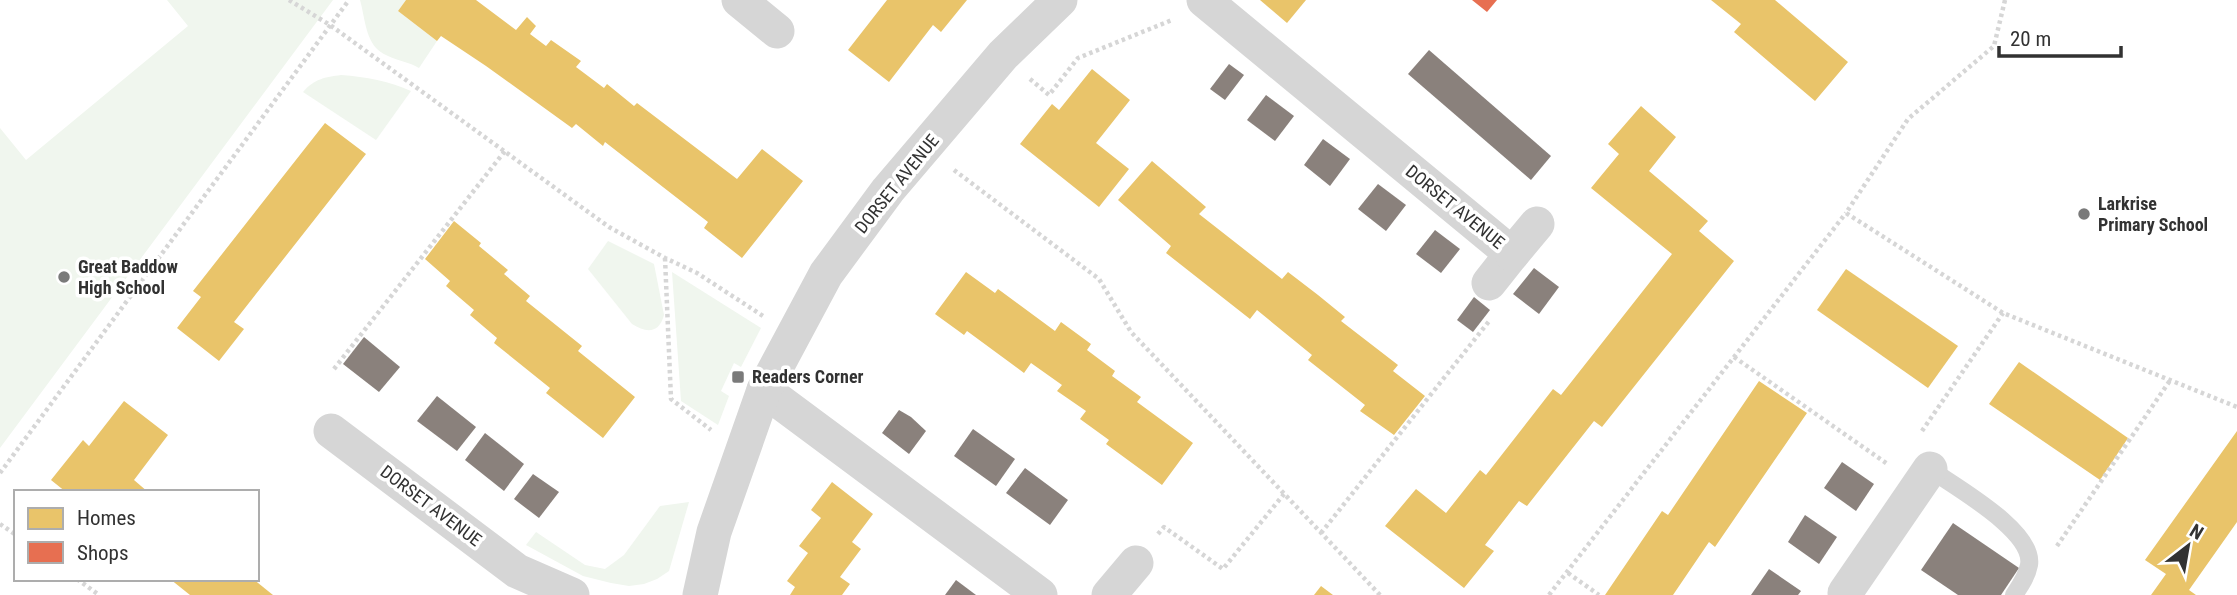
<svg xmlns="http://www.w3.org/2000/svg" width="2237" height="595" font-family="'Roboto Condensed',sans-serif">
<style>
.green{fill:#f0f6ee}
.homes{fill:#e9c46a}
.shops{fill:#e76f51}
.industry{fill:#8a817c}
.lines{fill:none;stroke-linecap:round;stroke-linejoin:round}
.path{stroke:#d6d6d6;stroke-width:4.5;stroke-dasharray:3.5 3.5;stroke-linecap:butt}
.lane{stroke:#d6d6d6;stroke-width:18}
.street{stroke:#d6d6d6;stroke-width:35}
.poi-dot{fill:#7a7a7a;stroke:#fff;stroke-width:2.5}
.labels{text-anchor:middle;stroke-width:7;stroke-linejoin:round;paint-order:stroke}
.street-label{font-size:18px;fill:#323232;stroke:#fff}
.poi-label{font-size:18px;font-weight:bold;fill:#323232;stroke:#fff;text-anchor:start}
</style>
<rect width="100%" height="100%" fill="#fff"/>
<g class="green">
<polygon points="167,0 333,0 0,448 0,128 26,160 188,26"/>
<path d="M360,0h46l-8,11 39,30 -18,27c-10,-6 -20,-7 -31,-12 -23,-9 -22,-35 -28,-56z"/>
<path d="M341,75c26,2 47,6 70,16l-35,49 -73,-48c11,-13 22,-15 38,-17z"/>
<path d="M608,241l46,23 10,51c-5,19 -18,18 -32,9l-44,-55z"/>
<polygon points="672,272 761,328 741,367 734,363 721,391 729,396 718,425 681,401"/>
<polygon points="689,502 669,571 657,579 644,584 629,586 611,583 583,576 526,545 536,532 585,565 605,569 624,555 660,506"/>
</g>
<g class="homes">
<polygon points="406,0 476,0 516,30 527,17 536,26 530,34 546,46 551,40 581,61 576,67 604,88 607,84 634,106 637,103 737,179 762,149 803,181 742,258 704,228 708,222 605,142 603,146 576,124 572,128 486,66 441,36 437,41 398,11"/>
<polygon points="887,0 967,0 941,32 933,25 889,82 848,50"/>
<polygon points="1260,0 1306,0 1287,23"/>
<polygon points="1711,0 1775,0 1848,62 1815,101 1734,32 1741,24"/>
<polygon points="1092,69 1130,100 1096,143 1129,169 1099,207 1020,144 1052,104 1059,110"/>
<polygon points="1641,106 1676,137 1649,171 1708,221 1699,231 1734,261 1602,427 1594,421 1527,506 1519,501 1485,545 1494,551 1464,588 1385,526 1416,489 1446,513 1480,470 1486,475 1553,389 1561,395 1672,254 1591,188 1619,154 1608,144"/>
<polygon points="325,123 366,154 234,322 244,329 219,361 177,328 201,297 193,291"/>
<polygon points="1152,161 1206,207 1199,214 1282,279 1288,272 1318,295 1345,317 1341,321 1398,365 1393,371 1425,396 1394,435 1360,411 1365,405 1308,360 1312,355 1257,310 1250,319 1166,253 1171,246 1118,200"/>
<polygon points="454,221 481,243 479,246 508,270 504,274 530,296 526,301 582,346 578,351 635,397 603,438 546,393 550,388 494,343 497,338 470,315 474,310 446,286 450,281 425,259"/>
<polygon points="1846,269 1958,346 1928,388 1817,310"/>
<polygon points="966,272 995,293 998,289 1055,331 1061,322 1091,344 1087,350 1115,371 1112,376 1141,397 1137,402 1193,443 1162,485 1106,444 1109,440 1080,419 1086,411 1057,391 1062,385 1031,363 1024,373 967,331 964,335 935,314"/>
<polygon points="2019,362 2128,438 2100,480 1989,404"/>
<polygon points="1759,381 1807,413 1715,547 1709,542 1673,595 1605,595 1662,511 1668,515"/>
<polygon points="124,401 168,435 134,480 148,492 66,492 51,480 83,440 89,446"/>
<polygon points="2237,431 2237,522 2189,590 2196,595 2151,595 2166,574 2145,560"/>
<polygon points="832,482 873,514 852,542 861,549 840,577 850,584 842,595 790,595 795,587 787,581 808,553 799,546 821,518 811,510"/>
<polygon points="170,579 253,579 273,595 190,595"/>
<polygon points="1321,586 1333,595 1314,595"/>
</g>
<polygon class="shops" points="1472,0 1497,0 1487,12"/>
<g class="industry">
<polygon points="1429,50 1551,156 1531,180 1408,74"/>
<polygon points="1229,64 1244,75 1225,100 1210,89"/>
<polygon points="1266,95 1294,116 1275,141 1247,120"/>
<polygon points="1323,139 1350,159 1330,186 1304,165"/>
<polygon points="1378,184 1406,205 1386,231 1358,209"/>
<polygon points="1435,230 1460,249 1441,273 1416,254"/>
<polygon points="1534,268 1559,287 1539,314 1513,294"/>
<polygon points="1474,297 1490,310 1473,332 1457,320"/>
<polygon points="364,337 400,367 379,392 343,364"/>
<polygon points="437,396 476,427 457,451 417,421"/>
<polygon points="899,410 911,417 926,431 909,454 882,433"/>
<polygon points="973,429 1015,459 996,486 954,456"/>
<polygon points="485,433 524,464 504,491 465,460"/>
<polygon points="1842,462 1874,484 1856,511 1824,488"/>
<polygon points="1025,468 1068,500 1050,525 1006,493"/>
<polygon points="533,474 559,492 539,518 514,499"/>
<polygon points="1805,515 1837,537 1819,564 1788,542"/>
<polygon points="1953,523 2019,568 2001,595 1958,595 1921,570"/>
<polygon points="1769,569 1801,591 1798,595 1751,595"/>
<polygon points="956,580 976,595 945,595"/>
</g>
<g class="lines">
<g class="path">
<polyline points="289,0 330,25 609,227 665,258 697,273 763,316"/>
<polyline points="2005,0 1994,46 1908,119 1846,213 2003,313 2237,407"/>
<polyline points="1030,79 1049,95 1078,58 1172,20"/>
<polyline points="954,170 1099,279 1131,332 1380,595"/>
<polyline points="665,258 671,399 711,430"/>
<polyline points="1734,357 1889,465"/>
<polyline points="334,369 505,151"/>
<polyline points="1922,431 2003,313"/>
<polyline points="0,473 349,0"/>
<polyline points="0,524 16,535"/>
<polyline points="1321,533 1490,320"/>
<polyline points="1158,534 1164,527 1223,569 1284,494"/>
<polyline points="2057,546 2171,379"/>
<polyline points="1568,573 1599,595"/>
<polyline points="77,579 99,595"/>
<polyline points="1549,595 1846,213"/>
</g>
<path class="lane" d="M1930,469c25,18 105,62 99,96 -2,11 -9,21 -15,30"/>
<g class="street">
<polyline points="739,0 777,31"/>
<polyline points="1204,0 1512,254 1489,283"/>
<polyline points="1512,254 1537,224"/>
<polyline points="764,390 1040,595"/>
<polyline points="331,431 517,571 572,595"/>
<polyline points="700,595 714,532 764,390 826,274 888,190 1003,55 1060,0"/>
<polyline points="1109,595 1136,563"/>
<polyline points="1847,595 1845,593 1930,469"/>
</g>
</g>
<g class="poi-dot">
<circle cx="2084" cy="214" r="7"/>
<circle cx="64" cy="277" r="7"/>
<rect x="731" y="370" width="14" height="14" rx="3.5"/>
</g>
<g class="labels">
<g class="street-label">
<text transform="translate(897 184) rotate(-51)" y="6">DORSET AVENUE</text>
<text transform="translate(1455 207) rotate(39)" y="6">DORSET AVENUE</text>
<text transform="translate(431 506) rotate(37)" y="6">DORSET AVENUE</text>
</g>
<g class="poi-label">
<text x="2098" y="210">Larkrise<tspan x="2098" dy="21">Primary School</tspan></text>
<text x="78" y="273">Great Baddow<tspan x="78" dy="21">High School</tspan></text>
<text x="752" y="383">Readers Corner</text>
</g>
</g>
<rect x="14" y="490" width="245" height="91" fill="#ffffff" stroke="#adadad" stroke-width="2"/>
<rect x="28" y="508" width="35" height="21" fill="#e9c46a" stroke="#adadad" stroke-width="2"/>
<text x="77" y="525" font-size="21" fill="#323232">Homes</text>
<rect x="28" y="542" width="35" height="21" fill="#e76f51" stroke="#adadad" stroke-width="2"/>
<text x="77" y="560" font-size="21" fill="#323232">Shops</text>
<g transform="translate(2188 546) rotate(31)" stroke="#ffffff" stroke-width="5" paint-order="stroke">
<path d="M0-5L12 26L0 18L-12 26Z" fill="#323232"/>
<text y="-10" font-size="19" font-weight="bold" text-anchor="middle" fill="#323232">N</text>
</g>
<path d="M1999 46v10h122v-10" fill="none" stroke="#323232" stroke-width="3.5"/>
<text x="2010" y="46" font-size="21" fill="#323232" stroke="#ffffff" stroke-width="5" paint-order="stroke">20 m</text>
</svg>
